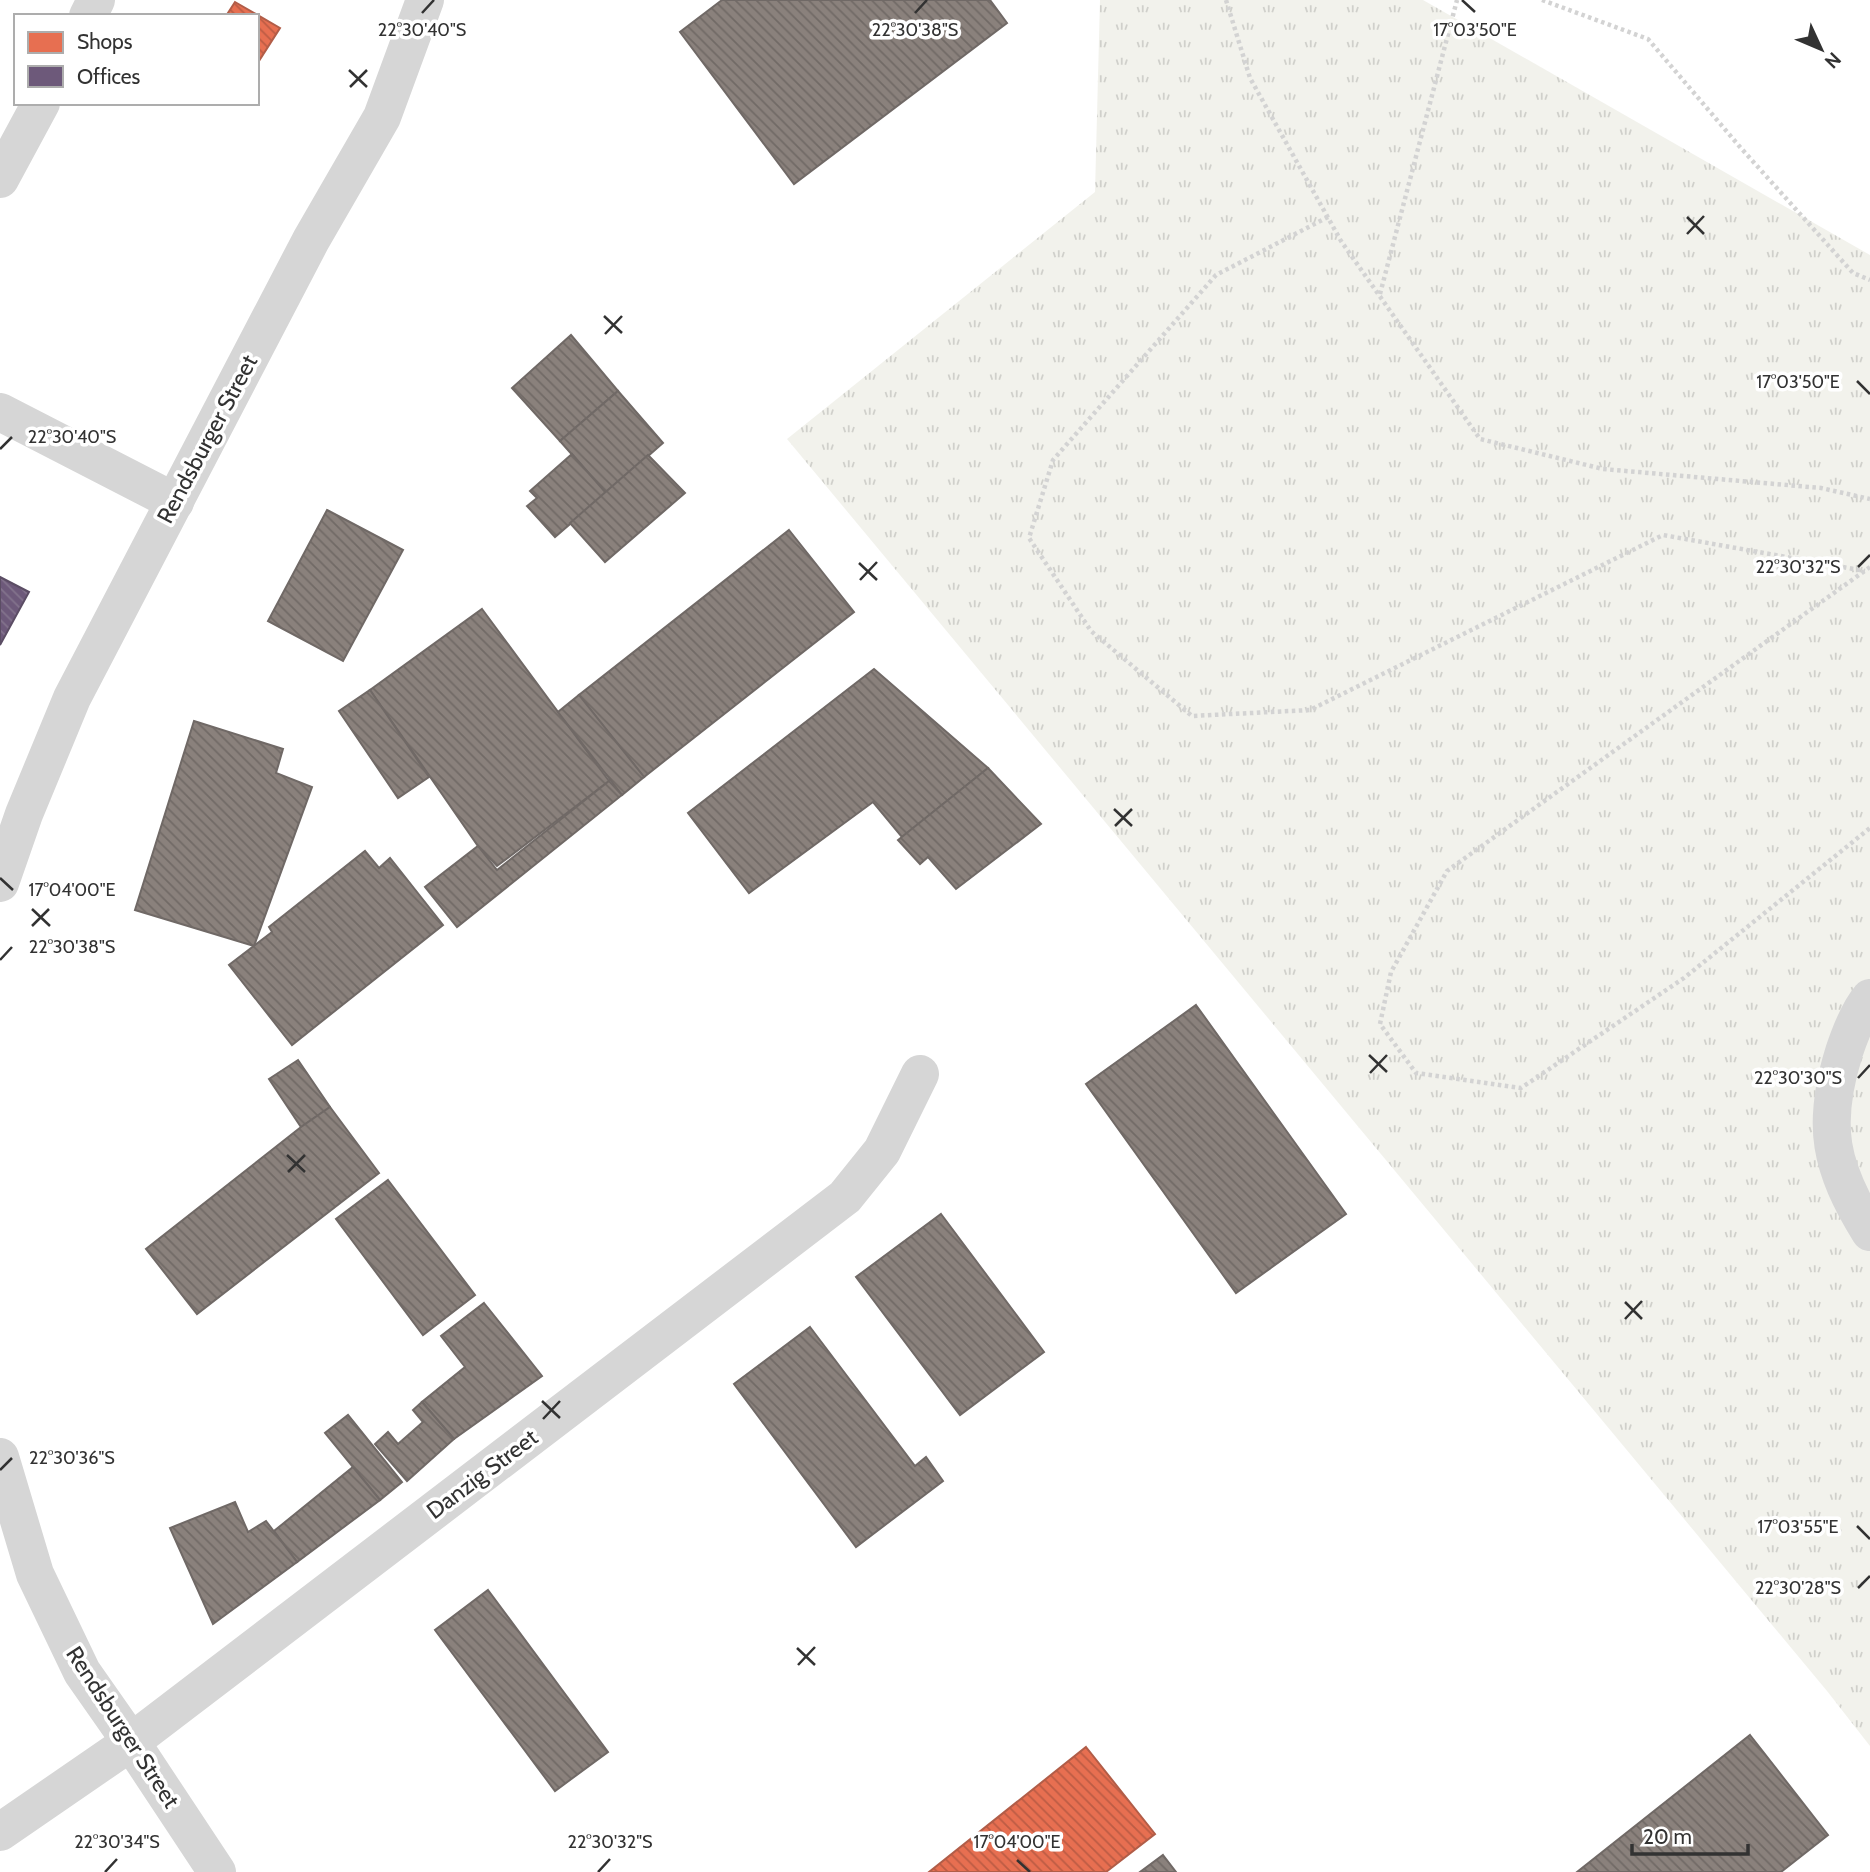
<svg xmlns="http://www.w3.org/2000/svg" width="1870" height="1872" font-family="Cabin,sans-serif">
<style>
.grass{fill:url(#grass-tufts)}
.shops{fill:url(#shops-back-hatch);stroke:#b15d48;stroke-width:2}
.offices{fill:url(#offices-back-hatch);stroke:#5b4d64;stroke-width:2}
.industry{fill:url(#industry-back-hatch);stroke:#706966;stroke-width:2}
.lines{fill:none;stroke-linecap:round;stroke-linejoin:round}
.path{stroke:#d3d3d3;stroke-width:4.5;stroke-dasharray:3.5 3.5;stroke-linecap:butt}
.minor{stroke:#d6d6d6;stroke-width:38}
.ticks{fill:none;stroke:#323232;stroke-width:2.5}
.labels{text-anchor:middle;stroke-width:7;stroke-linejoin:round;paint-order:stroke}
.street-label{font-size:23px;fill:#323232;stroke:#fff}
.ticks-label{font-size:18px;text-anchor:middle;fill:#323232;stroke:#fff;stroke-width:7;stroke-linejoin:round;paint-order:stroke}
</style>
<defs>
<pattern id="grass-tufts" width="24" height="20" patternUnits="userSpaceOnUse" patternTransform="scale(1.75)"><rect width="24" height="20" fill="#f2f2ec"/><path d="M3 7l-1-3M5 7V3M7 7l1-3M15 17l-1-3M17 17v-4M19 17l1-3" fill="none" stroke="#d0d0cb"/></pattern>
<pattern id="shops-back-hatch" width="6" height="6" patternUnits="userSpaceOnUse" patternTransform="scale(1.75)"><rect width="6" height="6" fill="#e76f51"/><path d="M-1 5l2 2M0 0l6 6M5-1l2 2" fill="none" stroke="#bc5c44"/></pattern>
<pattern id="offices-back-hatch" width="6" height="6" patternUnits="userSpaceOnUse" patternTransform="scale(1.75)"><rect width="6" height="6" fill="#6d597a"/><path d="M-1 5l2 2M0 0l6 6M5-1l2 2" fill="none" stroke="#82738c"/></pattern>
<pattern id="industry-back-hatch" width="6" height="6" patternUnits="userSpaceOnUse" patternTransform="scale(1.75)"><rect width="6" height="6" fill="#8a817c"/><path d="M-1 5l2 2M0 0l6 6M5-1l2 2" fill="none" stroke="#716a66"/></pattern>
</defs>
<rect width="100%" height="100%" fill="#fff"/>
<polygon class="grass" points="1100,0 1423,0 1870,255 1870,1746 1827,1691 787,439 1095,192"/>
<g class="shops">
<polygon points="235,2 280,28 257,64 257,16 226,16"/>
<polygon points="1086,1747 1155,1834 1106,1872 929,1872"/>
</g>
<polygon class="offices" points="0,577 29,592 0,645"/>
<g class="industry">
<polygon points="722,0 990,0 1007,23 794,184 680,32"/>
<polygon points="571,335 618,391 560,441 512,388"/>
<polygon points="618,391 663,443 606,493 560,441"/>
<polygon points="572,454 606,493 555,537 527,506 537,498 530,491"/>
<polygon points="648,455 685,493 605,562 570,523"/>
<polygon points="327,510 403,550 343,661 268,621"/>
<polygon points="789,530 854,612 644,777 579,695"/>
<polygon points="482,609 609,781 497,866 478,846 370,690"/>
<polygon points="874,669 988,768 902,837 873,802 749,893 688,813"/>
<polygon points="370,690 429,777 398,798 339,711"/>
<polygon points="579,695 644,777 622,795 558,712"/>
<polygon points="194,721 283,749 276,773 312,787 254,946 135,910"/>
<polygon points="988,768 1041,824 956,889 928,857 920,864 898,840"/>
<polygon points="609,781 622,795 457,927 425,887 478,846 497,870"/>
<polygon points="365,851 379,868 390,858 443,925 292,1045 229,965 272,932 269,927"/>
<polygon points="1196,1005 1346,1214 1236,1293 1086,1084"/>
<polygon points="298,1060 330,1107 301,1127 269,1079"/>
<polygon points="330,1107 379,1173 197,1314 146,1249 301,1127"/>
<polygon points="388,1180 475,1295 423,1335 336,1219"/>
<polygon points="941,1214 1044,1352 960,1415 856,1277"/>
<polygon points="484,1303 542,1376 454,1439 422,1402 465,1367 441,1336"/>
<polygon points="810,1327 915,1466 926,1457 943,1481 856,1547 734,1384"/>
<polygon points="422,1402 454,1439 407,1481 375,1444 388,1432 398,1444 423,1422 413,1410"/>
<polygon points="348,1415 402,1482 380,1500 325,1433"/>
<polygon points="353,1467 380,1500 297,1562 274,1531"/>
<polygon points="235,1502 248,1532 266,1521 297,1562 213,1624 170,1528"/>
<polygon points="488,1590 608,1752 555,1791 435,1630"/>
<polygon points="1750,1735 1828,1835 1781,1872 1577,1872"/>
<polygon points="1163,1855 1176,1872 1140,1872"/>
</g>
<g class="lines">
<g class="path">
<polyline points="1226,0 1250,78 1341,241 1480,439 1603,469 1821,488 1870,499"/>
<polyline points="1542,0 1648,39 1740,147 1853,273 1870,280"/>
<polyline points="1328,217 1216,275 1053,460 1029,538 1091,631 1192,716 1310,710 1663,535 1865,571"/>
<polyline points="1380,294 1457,0"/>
<polyline points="1870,567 1447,871 1391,972 1380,1024 1416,1073 1521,1088 1684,978 1870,828"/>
</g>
<g class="minor">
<polyline points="88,16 96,0"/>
<polyline points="0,179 41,103"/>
<polyline points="0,412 175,502"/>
<polyline points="0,883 24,814 72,698 311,240 382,117 425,0"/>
<path d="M1870,998c-12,14 -20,36 -26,54 -23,74 -14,115 26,180"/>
<polyline points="0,1457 35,1574 82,1672 131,1742 217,1872"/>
<polyline points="0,1832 131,1742 845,1197 882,1151 920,1074"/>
</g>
</g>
<path class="ticks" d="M1462,0l13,12M422,13l12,-13M915,13l12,-13M349,70l18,17M350,87l17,-17M1687,217l17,17M1687,234l17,-18M604,316l18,17M605,334l17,-18M1857,381l13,13M0,449l12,-12M859,563l18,17M1858,567l12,-12M860,580l17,-18M1114,809l18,17M1115,826l17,-17M0,878l13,12M32,909l18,17M32,926l17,-17M0,960l12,-13M1369,1055l18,17M1370,1073l17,-18M1858,1078l12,-13M287,1155l18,17M288,1172l17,-17M1625,1302l17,17M1625,1319l17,-18M542,1401l18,17M543,1419l17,-18M0,1470l12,-12M1857,1526l13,13M1858,1588l12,-12M797,1648l18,17M798,1665l17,-18M1017,1860l13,12M105,1872l12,-13M598,1872l12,-13"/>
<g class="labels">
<g class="street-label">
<text transform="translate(207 439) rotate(-62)" y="8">Rendsburger Street</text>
<text transform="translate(482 1474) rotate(-37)" y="8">Danzig Street</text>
<text transform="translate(123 1727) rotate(57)" y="8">Rendsburger Street</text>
</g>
</g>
<g class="ticks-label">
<text x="1475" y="36">17°03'50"E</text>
<text x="422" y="36">22°30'40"S</text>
<text x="915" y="36">22°30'38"S</text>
<text x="1798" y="388">17°03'50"E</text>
<text x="72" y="443">22°30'40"S</text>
<text x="1798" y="573">22°30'32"S</text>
<text x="72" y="896">17°04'00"E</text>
<text x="72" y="953">22°30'38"S</text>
<text x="1798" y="1084">22°30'30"S</text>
<text x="72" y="1464">22°30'36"S</text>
<text x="1798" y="1533">17°03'55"E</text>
<text x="1798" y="1594">22°30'28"S</text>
<text x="117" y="1848">22°30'34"S</text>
<text x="610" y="1848">22°30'32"S</text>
<text x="1017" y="1848">17°04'00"E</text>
</g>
<rect x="14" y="14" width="245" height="91" fill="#ffffff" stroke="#adadad" stroke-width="2"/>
<rect x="28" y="32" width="35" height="21" fill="#e76f51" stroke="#adadad" stroke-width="2"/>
<text x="77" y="49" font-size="21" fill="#323232">Shops</text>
<rect x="28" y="66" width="35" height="21" fill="#6d597a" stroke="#adadad" stroke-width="2"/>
<text x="77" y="84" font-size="21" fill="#323232">Offices</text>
<g transform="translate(1821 49) rotate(134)" stroke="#ffffff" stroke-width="5" paint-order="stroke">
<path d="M0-5L12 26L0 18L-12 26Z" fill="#323232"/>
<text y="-10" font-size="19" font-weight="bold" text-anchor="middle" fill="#323232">N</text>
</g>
<path d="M1632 1844v10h116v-10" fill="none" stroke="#323232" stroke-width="3.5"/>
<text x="1643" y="1844" font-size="21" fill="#323232" stroke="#ffffff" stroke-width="5" paint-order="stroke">20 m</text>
</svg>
